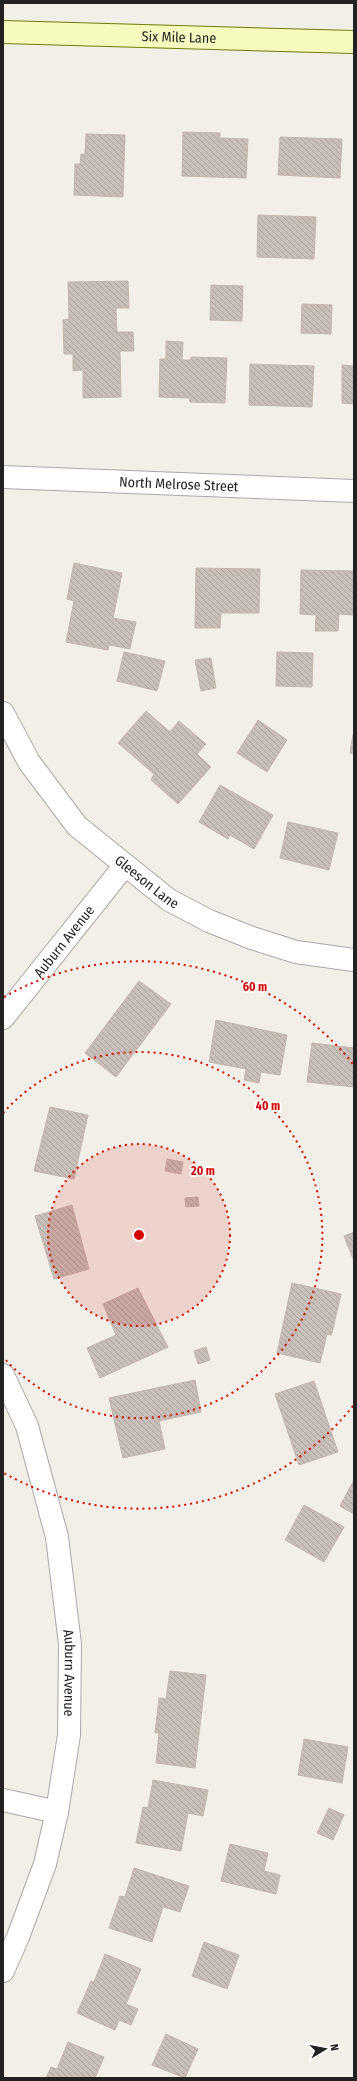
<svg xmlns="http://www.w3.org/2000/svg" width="357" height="2081" font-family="'Fira Sans Condensed',sans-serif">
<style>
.building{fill:url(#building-back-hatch);stroke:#c4b6ab}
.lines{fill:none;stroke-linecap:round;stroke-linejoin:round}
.street-casing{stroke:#a9a9a9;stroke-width:24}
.secondary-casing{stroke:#707d05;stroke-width:24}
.street{stroke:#fff;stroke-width:22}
.secondary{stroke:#f7fabf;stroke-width:22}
.ring{fill:none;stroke:#d40000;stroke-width:2;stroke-dasharray:2 4}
.labels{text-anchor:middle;stroke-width:3.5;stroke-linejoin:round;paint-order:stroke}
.street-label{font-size:14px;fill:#222;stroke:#fff}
.centre{fill:#d40000;stroke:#fff;stroke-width:2}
.ring-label{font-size:12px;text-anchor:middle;font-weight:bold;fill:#d40000;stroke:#fff;stroke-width:3.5;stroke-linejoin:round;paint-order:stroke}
</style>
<defs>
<pattern id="building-back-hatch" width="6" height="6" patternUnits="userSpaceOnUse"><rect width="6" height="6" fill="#c7bfb8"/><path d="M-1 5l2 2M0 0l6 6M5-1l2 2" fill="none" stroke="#aba49e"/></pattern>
</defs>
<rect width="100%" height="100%" fill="#f2efe9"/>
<g class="building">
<polygon points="183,132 220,133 220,138 248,139 246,178 182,176"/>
<polygon points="86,134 125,135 123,197 74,195 75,164 80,164 81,154 85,154"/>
<polygon points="280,137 342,139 340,178 278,175"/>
<polygon points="258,215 316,217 314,259 257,257"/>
<polygon points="128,281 129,308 116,308 117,332 133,332 134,351 120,351 121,397 83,398 83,370 73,371 73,354 64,354 63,320 69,319 68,282"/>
<polygon points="211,285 243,286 242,321 210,320"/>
<polygon points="302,304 332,305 331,334 301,333"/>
<polygon points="166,341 183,342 182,360 191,360 191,357 227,358 225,403 190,402 189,398 159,397 160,359 166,359"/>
<polygon points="250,364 314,366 312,407 249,405"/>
<polygon points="342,365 354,366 354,404 342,403"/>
<polygon points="74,563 122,573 113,618 136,622 130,649 109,645 108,650 66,642 74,601 67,599"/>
<polygon points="196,568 260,569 259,613 221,613 220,628 195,628"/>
<polygon points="301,570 354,571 354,615 339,614 338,631 315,631 316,615 300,614"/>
<polygon points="124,652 165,661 157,691 117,681"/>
<polygon points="277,652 313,653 312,687 276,686"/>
<polygon points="211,658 216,688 201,691 195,660"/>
<polygon points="146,711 170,732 179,721 206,744 197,754 211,767 178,804 151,780 154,774 118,743"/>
<polygon points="258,720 287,740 267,772 237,753"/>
<polygon points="353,734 354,734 354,754 350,753"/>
<polygon points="220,785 273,815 254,849 230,835 228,839 199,822"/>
<polygon points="288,822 338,833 329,870 280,858"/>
<polygon points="139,981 171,1004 116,1077 85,1053"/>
<polygon points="216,1020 287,1035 280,1075 261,1072 259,1083 244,1080 246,1069 209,1062"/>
<polygon points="312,1043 354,1048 354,1087 307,1082"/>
<polygon points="50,1107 88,1115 74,1179 34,1171"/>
<polygon points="167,1159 183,1162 181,1174 165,1171"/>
<polygon points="198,1197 199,1206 186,1207 185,1198"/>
<polygon points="72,1205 89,1269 54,1279 35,1216"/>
<polygon points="354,1232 354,1261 344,1236"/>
<polygon points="292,1283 341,1294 332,1333 331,1335 327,1334 320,1363 277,1353"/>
<polygon points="138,1288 168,1347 100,1378 87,1348 116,1335 103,1304"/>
<polygon points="206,1347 210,1360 198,1364 194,1351"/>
<polygon points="195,1380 201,1412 159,1421 165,1449 123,1458 109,1398"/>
<polygon points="314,1381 338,1452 299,1465 275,1394"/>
<polygon points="354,1480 354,1514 340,1506"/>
<polygon points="304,1505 344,1527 324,1562 285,1540"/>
<polygon points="170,1671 206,1675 195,1768 156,1763 159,1733 155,1733 159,1698 166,1699"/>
<polygon points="304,1739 348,1747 342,1783 298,1775"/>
<polygon points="153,1780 208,1790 203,1816 188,1813 181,1851 136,1843 143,1807 148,1808"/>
<polygon points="329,1808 344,1815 333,1840 317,1833"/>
<polygon points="230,1844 268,1853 264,1871 280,1875 276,1894 221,1881"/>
<polygon points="134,1868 189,1886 180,1912 163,1907 152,1942 109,1928 120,1896 125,1897"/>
<polygon points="204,1942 239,1955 227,1989 192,1976"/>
<polygon points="105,1954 141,1969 126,2004 138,2009 131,2025 119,2020 115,2030 77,2013 91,1981 94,1982"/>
<polygon points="166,2034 198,2049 185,2078 152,2065"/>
<polygon points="68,2042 104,2057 95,2078 46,2078 51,2067 57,2069"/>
</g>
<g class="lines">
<g class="street-casing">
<g id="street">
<path id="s1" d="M3,477l351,14"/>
<path id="s2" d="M3,713l26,49 48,64 92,74 40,21 43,17 44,14 58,8"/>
<path id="s3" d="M3,1018l122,-153"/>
<path id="s4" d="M3,1375l24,51 30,111 13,107 -1,91 -12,77 -12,52 -27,73 -15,34"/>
<polyline points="3,1800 57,1812"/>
</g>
</g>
<g class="secondary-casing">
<g id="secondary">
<path id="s5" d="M3,32l351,10"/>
</g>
</g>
<use href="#street" class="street"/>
<use href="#secondary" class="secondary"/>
</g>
<circle cx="139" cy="1235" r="91" fill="#d40000" fill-opacity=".12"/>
<g class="ring">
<circle cx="139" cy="1235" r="91"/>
<path d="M3 1113A183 183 0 1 1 3 1357"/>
<path d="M353 1406A274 274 0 0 1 4 1473M4 997A274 274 0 0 1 353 1064"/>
</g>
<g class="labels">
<g class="street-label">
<text dy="5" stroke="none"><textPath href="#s5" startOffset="176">Six Mile Lane</textPath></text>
<text dy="5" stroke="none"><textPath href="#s1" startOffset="176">North Melrose Street</textPath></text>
<text dy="5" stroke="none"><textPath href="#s2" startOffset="225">Gleeson Lane</textPath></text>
<text dy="5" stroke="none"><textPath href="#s3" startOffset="98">Auburn Avenue</textPath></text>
<text dy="5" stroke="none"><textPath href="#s4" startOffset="308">Auburn Avenue</textPath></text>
</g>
</g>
<circle cx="139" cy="1235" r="6" class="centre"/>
<g class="ring-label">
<text x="255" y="991">60 m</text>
<text x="268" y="1110">40 m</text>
<text x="203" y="1175">20 m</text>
</g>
<rect width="357" height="2081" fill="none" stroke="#222222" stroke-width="8"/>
<g transform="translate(325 2049) rotate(80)" stroke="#ffffff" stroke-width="3" paint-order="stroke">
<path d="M0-3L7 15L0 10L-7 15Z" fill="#222222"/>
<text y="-6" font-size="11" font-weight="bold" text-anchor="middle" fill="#222222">N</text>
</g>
</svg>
